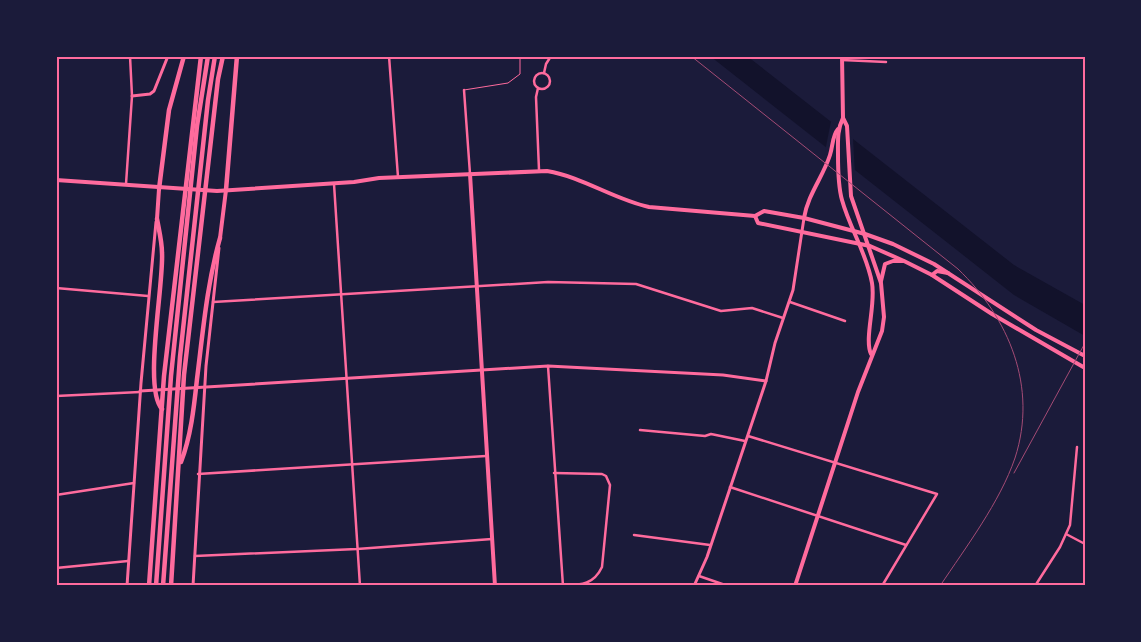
<svg xmlns="http://www.w3.org/2000/svg" width="1141" height="642" font-family="Rubik,sans-serif">
<style>
.water{fill:#12122b}
.pier{fill:#1b1b3a}
.lines{fill:none;stroke-linecap:round;stroke-linejoin:round}
.service{stroke:#ff6b9d;stroke-width:1}
.minor{stroke:#ff6b9d;stroke-width:2.5}
.tertiary{stroke:#ff6b9d;stroke-width:3}
.primary{stroke:#ff6b9d;stroke-width:4}
.motorway{stroke:#ff6b9d;stroke-width:4.5}
.rail{stroke:#a44b75;stroke-width:1}
.neatline{fill:none;stroke:#ff6b9d;stroke-width:2}
</style>
<rect width="100%" height="100%" fill="#1b1b3a"/>
<polygon class="water" points="710,56 747,56 1014,265 1085,305 1085,336 1014,295"/>
<polygon class="pier" points="831,121 853,138 855,175 825,152"/>
<g class="lines">
<polyline class="service" points="464,90 508,83 520,74 520,56"/>
<g class="minor">
<polyline points="389,56 398,177"/>
<polyline points="842,60 886,62"/>
<circle cx="542" cy="81" r="8"/>
<polyline points="544,73 546,64 551,56"/>
<polyline points="538,88 536,97 539,170"/>
<polyline points="464,90 470,174"/>
<polyline points="126,184 132,96 130,56"/>
<polyline points="334,184 360,586"/>
<polyline points="56,288 148,296"/>
<polyline points="213,302 548,282 636,284 721,311 752,308 783,318"/>
<polyline points="790,302 845,321"/>
<polyline points="548,366 563,586"/>
<polyline points="56,396 140,392"/>
<polyline points="640,430 705,436 711,434 745,441"/>
<polyline points="748,436 937,494 882,586"/>
<path d="M554,473l48,1 4,2 4,9 -8,82c-8,17 -20,18 -38,19"/>
<polyline points="198,474 486,456"/>
<polyline points="730,487 906,545"/>
<polyline points="56,495 134,483"/>
<polyline points="1066,534 1085,544"/>
<polyline points="634,535 710,545"/>
<polyline points="195,556 357,549 492,539"/>
<polyline points="56,568 128,561"/>
<polyline points="699,576 728,586"/>
<polyline points="1035,586 1060,547 1070,525 1077,447"/>
</g>
<g class="tertiary">
<polyline points="132,96 150,94 154,91 168,56"/>
<polyline points="140,391 548,366 723,375 766,381"/>
<polyline points="127,586 141,383 156,222"/>
<polyline points="193,586 206,366 219,248"/>
<polyline points="694,586 707,557 766,381 775,343 793,290 804,218"/>
</g>
<g class="primary">
<path d="M843,118c-6,12 -5,23 -5,37 0,15 0,31 4,45 8,29 25,54 30,83 4,22 -8,55 -1,71"/>
<polyline points="470,174 495,586"/>
<path d="M56,180l161,11 137,-9 25,-4 168,-7c36,6 66,28 102,36l106,9 9,-5 40,7 61,16 28,10 41,20 102,66 49,26"/>
<polyline points="755,216 758,223 870,246 904,261 932,275 992,314 1085,368"/>
<path d="M804,218c4,-24 19,-41 26,-63 3,-9 2,-19 8,-26"/>
<polyline points="157,219 159,189"/>
<polyline points="220,238 226,190"/>
<polyline points="932,275 937,271 948,273"/>
<polyline points="881,281 885,264 893,261 903,261"/>
<polyline points="795,586 858,392 882,331 884,317 881,283 851,196 847,126 843,118 842,56"/>
</g>
<g class="motorway">
<polyline points="159,189 169,110 184,56"/>
<polyline points="226,190 237,56"/>
<path d="M157,219c2,11 5,23 5,34 2,31 -19,136 0,156"/>
<path d="M181,462c10,-26 13,-55 16,-83 6,-48 10,-95 23,-141"/>
<polyline points="149,586 164,376 201,56"/>
<polyline points="156,586 171,376 197,126 208,56"/>
<polyline points="163,586 180,357 208,100 215,56"/>
<polyline points="171,586 184,375 218,79 223,56"/>
</g>
<g class="rail">
<path d="M691,56l267,213c51,49 80,118 57,189 -15,44 -49,89 -75,128"/>
<polyline points="1014,473 1085,343"/>
</g>
</g>
<rect width="1141" height="642" fill="none" stroke="#1b1b3a" stroke-width="115"/>
<rect x="58" y="58" width="1026" height="526" class="neatline"/>
</svg>
